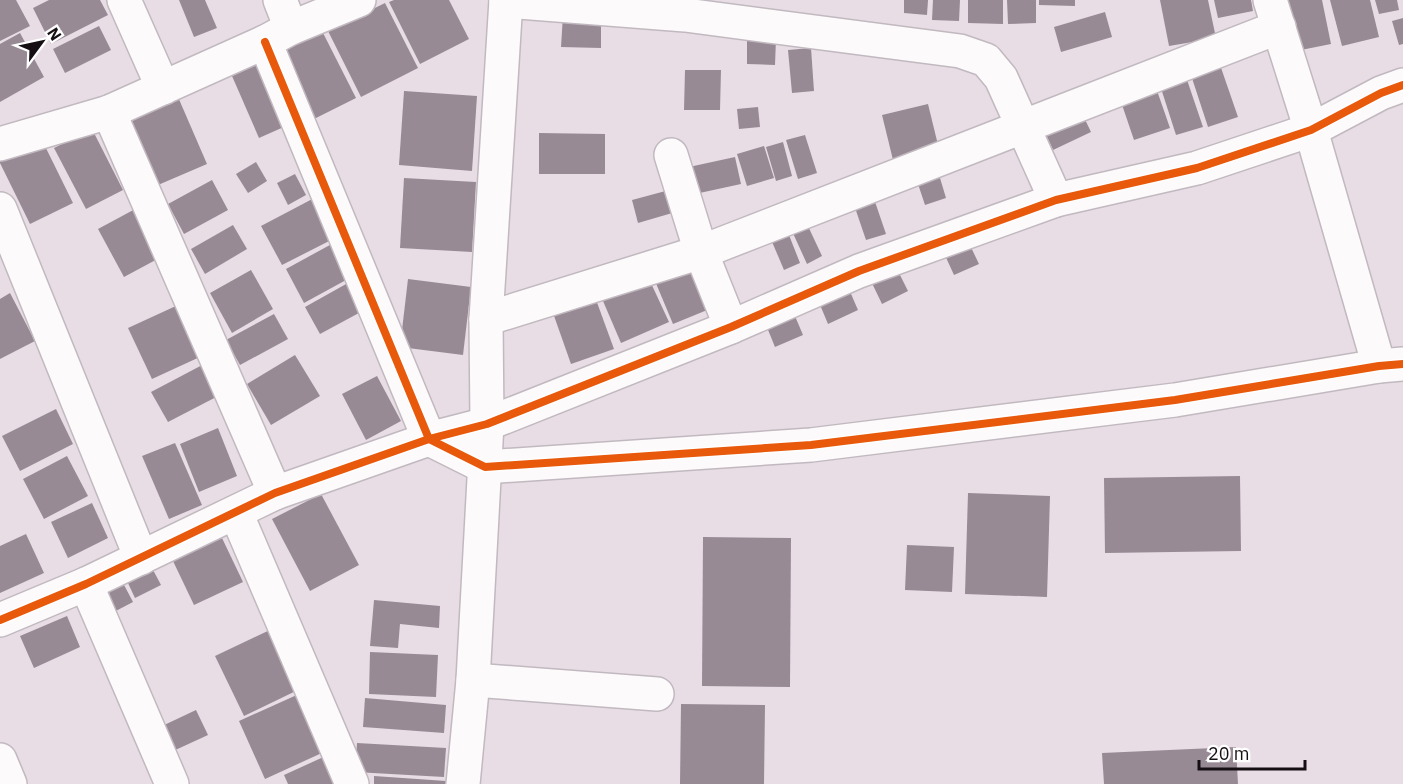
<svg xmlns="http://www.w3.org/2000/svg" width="1403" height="784" font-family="'IBM Plex Sans',sans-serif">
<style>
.building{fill:#978a95}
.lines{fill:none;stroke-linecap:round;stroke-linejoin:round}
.minor-casing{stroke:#c1b9bf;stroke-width:36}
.minor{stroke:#fcfafb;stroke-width:33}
.cycleway-casing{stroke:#fff;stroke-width:11}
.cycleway{stroke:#e8590c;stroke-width:8}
</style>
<rect width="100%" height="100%" fill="#e8dde5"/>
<g class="building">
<polygon points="0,0 16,0 30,26 0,41"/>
<polygon points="49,0 100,0 108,15 51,44 33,8"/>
<polygon points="179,0 205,0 217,28 194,37"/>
<polygon points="394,0 449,0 469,39 420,64 389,2"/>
<polygon points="904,0 928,0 927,15 904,13"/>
<polygon points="933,0 960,0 959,21 932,20"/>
<polygon points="968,0 1003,0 1003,24 968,23"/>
<polygon points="1007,0 1036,0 1036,23 1008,24"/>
<polygon points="1039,0 1075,0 1075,6 1039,5"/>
<polygon points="1160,0 1208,0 1216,38 1169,46"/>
<polygon points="1214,0 1251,0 1253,11 1218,18"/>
<polygon points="1286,0 1322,0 1331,44 1296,51"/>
<polygon points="1330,0 1370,0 1379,37 1342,46"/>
<polygon points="1375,0 1397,0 1399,10 1379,14"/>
<polygon points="385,3 418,68 361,97 328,31"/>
<polygon points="1105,12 1112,37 1061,52 1054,27"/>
<polygon points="563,15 601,16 601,48 561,47"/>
<polygon points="1403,18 1403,44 1399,45 1392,21"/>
<polygon points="99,26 111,50 65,73 53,49"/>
<polygon points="320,27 356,98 312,120 276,49"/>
<polygon points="20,33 44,77 0,102 0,44"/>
<polygon points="747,38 776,39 775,65 747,64"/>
<polygon points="811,48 814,91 792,93 788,50"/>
<polygon points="1218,59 1238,117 1208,127 1189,69"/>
<polygon points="267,60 295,122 259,138 232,76"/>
<polygon points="685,70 721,70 720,110 684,110"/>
<polygon points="1184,71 1203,127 1176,135 1158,79"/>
<polygon points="1154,82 1170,128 1134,140 1118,93"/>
<polygon points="404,91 477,96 472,171 399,165"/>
<polygon points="178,97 207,164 158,185 128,119"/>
<polygon points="928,104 939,149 893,160 882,115"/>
<polygon points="758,107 760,127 739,129 737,109"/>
<polygon points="1079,107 1091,132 1053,150 1041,124"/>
<polygon points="92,129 123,190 86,209 54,148"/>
<polygon points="539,133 605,134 605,174 539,174"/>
<polygon points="805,135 817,173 798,179 786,140"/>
<polygon points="41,138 73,203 30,224 0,163 0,158"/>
<polygon points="783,142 792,176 776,181 766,147"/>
<polygon points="764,146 774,178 747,186 737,154"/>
<polygon points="735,157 741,184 695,194 689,167"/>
<polygon points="256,162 267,181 248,193 236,174"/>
<polygon points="937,168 946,198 925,205 915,175"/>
<polygon points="295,174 306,195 288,205 277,183"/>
<polygon points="404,178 476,182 472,252 400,248"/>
<polygon points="212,180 228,210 184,234 168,204"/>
<polygon points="673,189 679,211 638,223 632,200"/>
<polygon points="871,190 886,234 866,240 851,196"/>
<polygon points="318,196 339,236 282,265 261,226"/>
<polygon points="137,208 163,256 124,277 98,229"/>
<polygon points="807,224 822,256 807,264 792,231"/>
<polygon points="233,225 247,249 205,274 191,249"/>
<polygon points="787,230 800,263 784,270 770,237"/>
<polygon points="967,239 979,264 954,275 943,251"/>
<polygon points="339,240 357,274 304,303 286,269"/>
<polygon points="699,264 717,306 673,324 655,281"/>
<polygon points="896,267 908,291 882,304 870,279"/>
<polygon points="251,270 273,309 232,333 210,293"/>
<polygon points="355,279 370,307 320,334 305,307"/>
<polygon points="408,279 471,287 463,355 400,347"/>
<polygon points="650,281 669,322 621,343 603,301"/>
<polygon points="848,287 858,310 828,324 818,300"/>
<polygon points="10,293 35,341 0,359 0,299"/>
<polygon points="595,297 614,349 571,364 553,313"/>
<polygon points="178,305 202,356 152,379 128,328"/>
<polygon points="792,309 803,335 775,347 764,320"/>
<polygon points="274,314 288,339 240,365 226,340"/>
<polygon points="295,355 320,396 271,425 247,384"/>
<polygon points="206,363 222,394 168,422 151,392"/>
<polygon points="377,376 401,421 366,440 342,394"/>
<polygon points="56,409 73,444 20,471 2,436"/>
<polygon points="218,428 237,476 199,492 180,444"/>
<polygon points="175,443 202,505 169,519 142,456"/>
<polygon points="67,456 88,496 44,519 23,479"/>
<polygon points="1240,476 1241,551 1105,553 1104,478"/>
<polygon points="968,493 1050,496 1047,597 965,594"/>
<polygon points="321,494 359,565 310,591 272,519"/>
<polygon points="92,503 108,538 68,558 51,522"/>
<polygon points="26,534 44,573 0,593 0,546"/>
<polygon points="703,537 791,538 790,687 702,686"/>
<polygon points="222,538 243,582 194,605 173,561"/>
<polygon points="907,545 954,547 952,592 905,590"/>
<polygon points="152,568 161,585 135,598 127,581"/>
<polygon points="123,583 133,602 110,614 100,595"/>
<polygon points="374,600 440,606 439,628 400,624 398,648 370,646"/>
<polygon points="67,616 80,647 34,668 20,636"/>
<polygon points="272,629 302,688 244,716 215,656"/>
<polygon points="370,652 438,655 436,697 369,694"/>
<polygon points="299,694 324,752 265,779 239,721"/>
<polygon points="365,698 446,705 444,733 363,727"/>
<polygon points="681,704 765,705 764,784 680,784"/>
<polygon points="196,710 208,735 171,752 160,727"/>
<polygon points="357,743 446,748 444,777 355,772"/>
<polygon points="1236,747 1238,784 1104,784 1102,753"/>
<polygon points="330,754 338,784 288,784 284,775"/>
<polygon points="374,776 446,781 445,784 374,784"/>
</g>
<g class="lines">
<g class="minor-casing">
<g id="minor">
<polyline points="124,0 163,88"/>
<polyline points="280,0 291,28"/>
<polyline points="1270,0 1311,130 1379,366"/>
<polyline points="506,1 685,15 960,51 986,60 1001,78 1056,200"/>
<polyline points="265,42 429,439 485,467 811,445 1175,400 1379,366 1403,364"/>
<polyline points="109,112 275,493"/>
<polyline points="0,144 109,112 265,42 291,28 359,0"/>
<polyline points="671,155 701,252 731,327"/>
<polyline points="0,209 141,558"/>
<polyline points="486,319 701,252 1279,27"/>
<polyline points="236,513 352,784"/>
<polyline points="86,584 172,784"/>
<polyline points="0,620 86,584 275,493 429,439 487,424 731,327 859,271 1056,200 1197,168 1311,130 1381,93 1403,85"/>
<polyline points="473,680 657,694"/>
<polyline points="0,760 10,784"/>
<polyline points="463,784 473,680 487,424 486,319 506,0"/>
</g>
</g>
<use href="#minor" class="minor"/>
<g class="cycleway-casing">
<g id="cycleway">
<polyline points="265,42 429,439 485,467 811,445 1175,400 1379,366 1403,364"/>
<polyline points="0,620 86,584 275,493 429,439 487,424 731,327 859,271 1056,200 1197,168 1311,130 1381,93 1403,85"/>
</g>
</g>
<use href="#cycleway" class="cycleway"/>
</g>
<g transform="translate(42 42) rotate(57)" stroke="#ffffff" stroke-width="4.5" paint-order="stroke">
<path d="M0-4.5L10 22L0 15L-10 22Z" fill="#150f14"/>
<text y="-9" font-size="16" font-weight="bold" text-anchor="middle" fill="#150f14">N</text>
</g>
<path d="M1199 760v9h106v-9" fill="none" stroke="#150f14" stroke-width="3"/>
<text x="1208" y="760" font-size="18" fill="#150f14" stroke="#ffffff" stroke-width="4.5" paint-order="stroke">20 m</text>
</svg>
